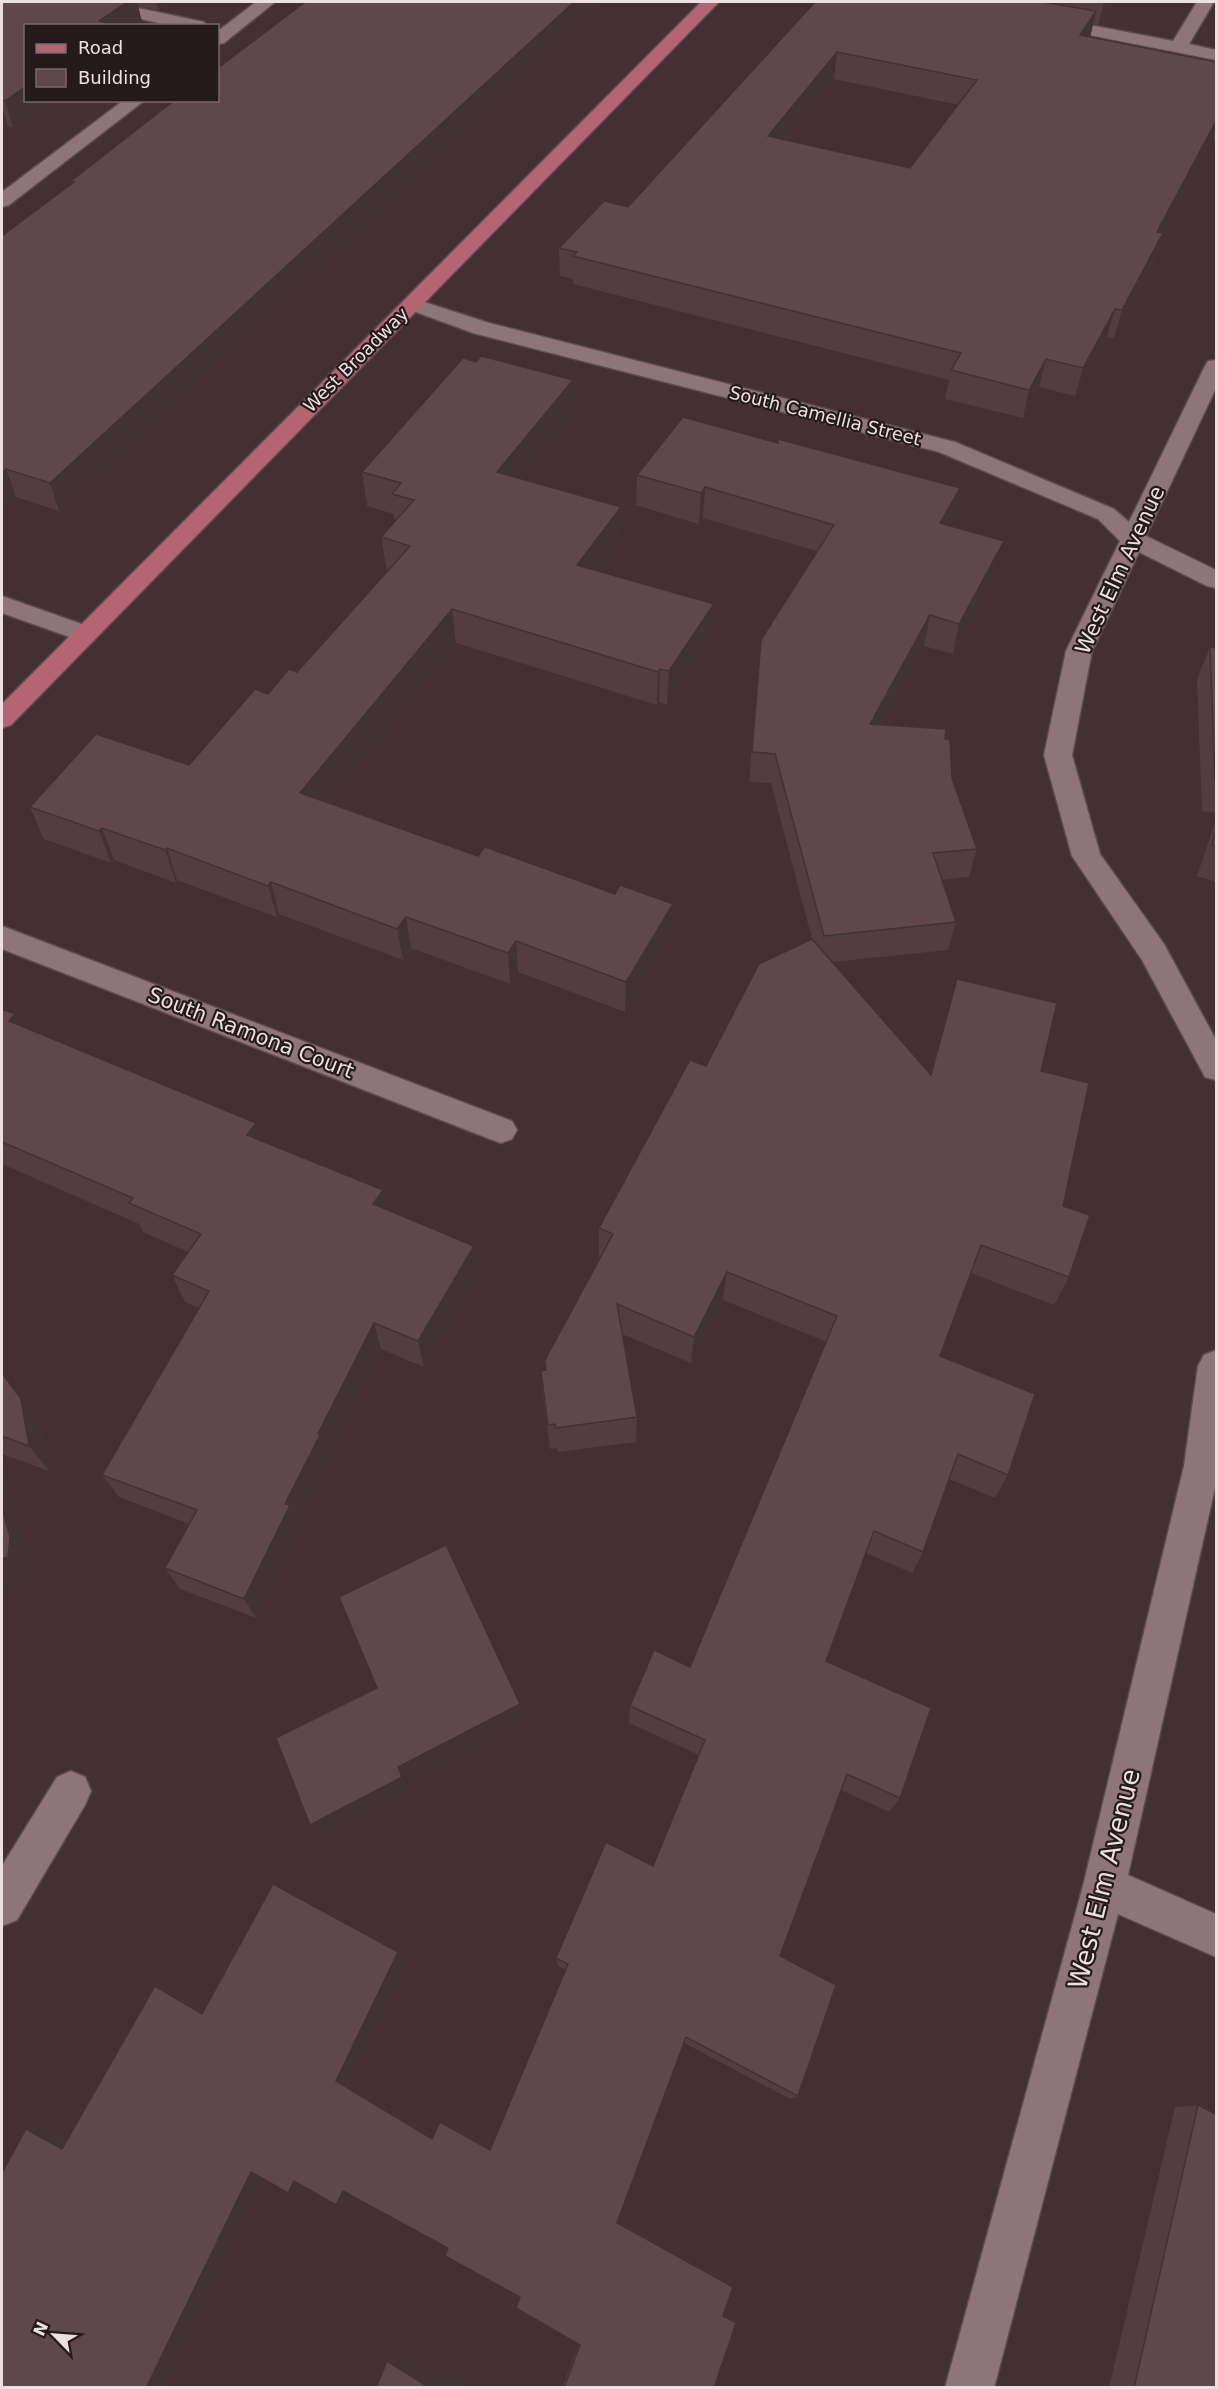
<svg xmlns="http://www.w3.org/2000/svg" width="1218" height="2389" font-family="'DejaVu Sans',sans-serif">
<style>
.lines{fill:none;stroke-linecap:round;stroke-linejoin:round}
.minor-casing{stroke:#5d4b4e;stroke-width:3}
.major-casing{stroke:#5d4b4e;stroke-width:3}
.minor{fill:#8e7579;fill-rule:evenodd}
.major{fill:#b46475;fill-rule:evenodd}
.wall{fill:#523e40;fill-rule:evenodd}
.shaded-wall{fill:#423234}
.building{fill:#5f484b;stroke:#423234;stroke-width:1.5;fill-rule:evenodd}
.labels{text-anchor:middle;stroke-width:4.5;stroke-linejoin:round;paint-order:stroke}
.far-street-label{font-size:18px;fill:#eee0e2;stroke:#241a1c}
.street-label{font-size:21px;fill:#eee0e2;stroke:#241a1c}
.near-street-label{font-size:26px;fill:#eee0e2;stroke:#241a1c}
</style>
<rect width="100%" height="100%" fill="#442f32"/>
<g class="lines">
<g class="minor-casing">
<g id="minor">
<polygon points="80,2 110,2 204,22 206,26 172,26 83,6"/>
<polygon points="256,2 275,2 224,43 218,44 218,31"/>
<polygon points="1197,2 1214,2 1189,44 1216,50 1216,60 1048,27 1042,26 1039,22 1042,18 1048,17 1173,41"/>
<polygon points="124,100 145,100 9,205 2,207 2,192"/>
<polygon points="412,298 489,323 955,442 1114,509 1129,522 1205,366 1208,361 1216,360 1216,388 1146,536 1216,570 1216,588 1207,586 1139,552 1092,651 1072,755 1100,854 1164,944 1216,1040 1216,1080 1205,1077 1142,960 1072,856 1044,755 1066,651 1120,541 1098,519 939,452 473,333 405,308 401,304 405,300"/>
<polygon points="2,596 93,628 97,634 93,640 84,642 2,613"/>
<polygon points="2,926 512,1121 517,1130 512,1139 501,1143 490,1139 2,949"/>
<polygon points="1216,1350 1216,1483 1128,1875 1216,1914 1216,1957 1118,1914 994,2388 945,2388 1083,1886 1184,1466 1198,1366 1204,1355"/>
<polygon points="71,1771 85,1777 91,1791 85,1805 17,1920 2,1926 2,1866 57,1777"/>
</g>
</g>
<g class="major-casing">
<polygon id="major" points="701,2 719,2 11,725 2,728 2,704"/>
</g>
<use href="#minor" class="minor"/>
<use href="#major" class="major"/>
</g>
<g class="wall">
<polygon points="2,2 170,2 158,10 138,6 142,22 26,100 50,100 13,128 8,127 2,131"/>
<polygon points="305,2 603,2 59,511 16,497 2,510 2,236 71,184 71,181"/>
<path d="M815,2h299l-16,23 -5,-1 -3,13 126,25v79l-3,-1 -51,94 -7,27 -41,77 -7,-1 -32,59 -36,-9 -16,31 -78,-19 4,-19 -376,-96v-5l-13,-3 -1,-28 69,-41zM834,79l125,26 -49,63 -125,-28z"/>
<polygon points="476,362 573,380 574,414 522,479 620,541 598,571 711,638 667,705 659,702 657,705 456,643 327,802 478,856 615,894 673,904 671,936 625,1012 518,972 510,984 411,948 403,960 279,914 277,917 177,880 176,883 114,860 111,863 44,839 30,807 189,765 268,694 297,672 387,571 381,537 395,521 394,514 367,506 362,472"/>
<polygon points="778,443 960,488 954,519 950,525 1004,541 996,571 953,654 924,646 881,725 945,739 952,778 977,849 969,877 942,880 956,922 948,950 832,962 930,1075 957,979 1041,1071 1063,1206 1069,1277 1054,1305 971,1273 940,1356 1008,1475 995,1498 949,1479 923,1552 912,1573 866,1553 826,1661 900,1798 889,1812 841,1790 780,1956 798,2096 790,2099 684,2043 618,2221 727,2282 733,2287 724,2313 731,2317 736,2323 714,2388 562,2388 579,2344 520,2297 448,2248 351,2196 348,2204 304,2187 301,2192 288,2193 262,2178 162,2388 2,2388 50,2131 67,2140 155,1986 173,1993 203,2011 407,1961 347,2084 434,2136 440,2122 447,2124 491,2149 566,1970 558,1966 556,1958 653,1866 699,1755 629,1723 630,1706 690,1667 827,1342 723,1300 691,1363 622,1334 637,1417 636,1442 558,1452 557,1448 550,1449 543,1396 541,1371 546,1370 600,1257 599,1257 599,1228 706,1066 812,939 771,783 749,782 758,670 817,551 703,518 699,524 636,505 637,475"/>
<polygon points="1210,647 1216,648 1216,813 1202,811 1197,679"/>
<polygon points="1216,819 1216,882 1197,876"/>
<polygon points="2,1009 22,1027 262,1141 387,1210 474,1246 478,1274 424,1367 381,1349 328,1456 330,1459 298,1522 301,1527 256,1618 180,1589 165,1568 189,1524 119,1497 102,1475 199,1308 185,1302 172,1275 188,1252 143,1232 139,1224 2,1164"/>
<polygon points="2,1373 41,1425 49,1471 2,1454"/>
<polygon points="1198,2105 1216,2388 1109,2388 1175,2107"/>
</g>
<g class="shaded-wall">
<polygon points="127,2 137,2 142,22 136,26 100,26 99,21"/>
<polygon points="156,2 170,2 158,10"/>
<polygon points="574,2 603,2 59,511 50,483"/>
<polygon points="1104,2 1114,2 1098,25"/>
<polygon points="1096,11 1090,38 1080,35"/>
<polygon points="837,52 834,79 766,163 768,136"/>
<polygon points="26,86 26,100 50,100 13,128 5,101"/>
<polygon points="2,105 8,127 2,131"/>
<polygon points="1216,121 1216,127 1213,140 1162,234 1155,261 1114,338 1122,310 1157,232"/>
<polygon points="1115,309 1107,337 1075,396 1083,368"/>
<polygon points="1046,359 1039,387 1023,418 1029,390"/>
<polygon points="573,380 574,414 500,506 497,472"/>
<polygon points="6,469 16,497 2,510 2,473"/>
<polygon points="705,487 703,518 699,524 701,493"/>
<polygon points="960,488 954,519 934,553 940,523"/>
<polygon points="621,507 620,541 578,599 577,565"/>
<polygon points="1004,541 996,571 953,654 959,624"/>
<polygon points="714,604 711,638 667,705 669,671"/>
<polygon points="452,609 456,643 308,826 300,793"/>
<polygon points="930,615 924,646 865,754 870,724"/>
<polygon points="660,669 659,702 657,705 658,672"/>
<polygon points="102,828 114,860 111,863 99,831"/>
<polygon points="167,848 177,880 176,883 165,850"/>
<polygon points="271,882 279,914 277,917 268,886"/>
<polygon points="673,904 671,936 625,1012 626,982"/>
<polygon points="406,917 411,948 403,960 397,929"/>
<polygon points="516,941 518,972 510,984 508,953"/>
<polygon points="15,1014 32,1046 9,1021"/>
<polygon points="256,1123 266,1153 247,1135"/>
<polygon points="383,1190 389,1219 373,1204"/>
<polygon points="474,1246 478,1274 424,1367 418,1341"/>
<polygon points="727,1272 723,1300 691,1363 694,1337"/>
<polygon points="374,1323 381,1349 328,1456 330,1459 298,1522 301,1527 256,1618 244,1599 285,1504 318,1434"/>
<polygon points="2,1373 41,1425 49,1471 29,1446"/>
<polygon points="2,1459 31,1559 30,1578 2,1590"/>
<polygon points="520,1704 523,1722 406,1782 410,1792 322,1838 310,1825 398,1767"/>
<polygon points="398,1952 407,1961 347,2084 440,2140 432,2139 336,2081"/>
<polygon points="155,1986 173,1993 218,2020 202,2014"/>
<polygon points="440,2122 447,2124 495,2151 490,2150"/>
<polygon points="26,2129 50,2131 84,2150 62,2149"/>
<polygon points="251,2172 266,2172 162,2388 146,2388"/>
<polygon points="307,2180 301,2192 288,2193 294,2181"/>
<polygon points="354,2190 348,2204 336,2205 343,2191"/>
<polygon points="617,2220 727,2282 733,2287 617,2223"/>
<polygon points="718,2309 731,2317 736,2323 723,2316"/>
<polygon points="396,2353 446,2383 451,2376 471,2388 430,2388 387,2361"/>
</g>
<g class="building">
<polygon points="2,2 127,2 99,21 111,24 109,26 26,26 26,86 5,101 2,100"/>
<polygon points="305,2 574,2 50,483 6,469 2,473 2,236 74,182 71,181 175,100 218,100 218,68"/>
<path d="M815,2h228l53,9 -16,24 136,27v59l-59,111 6,1 -41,77 -7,-1 -32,59 -37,-9 -17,31 -78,-20 10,-17 -388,-97 4,-4 -18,-4 45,-47 24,6zM837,52l140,28 -67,88 -142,-32z"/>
<polygon points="481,356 573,380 497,472 621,507 577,565 714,604 669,671 660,669 658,672 452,609 300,793 478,856 485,847 615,894 620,885 673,904 626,982 516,941 508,953 406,917 397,929 271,882 268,886 167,848 165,850 102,828 99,831 30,807 96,734 189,765 255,689 268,694 289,669 297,672 410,546 381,537 414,500 392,494 401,483 362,472 463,358 476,362"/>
<polygon points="683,417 778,443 778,439 960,488 940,523 1004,541 959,624 930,615 870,724 946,729 945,739 950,740 952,778 977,849 933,853 956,922 824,936 775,754 752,752 761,640 834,525 705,487 701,493 637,475"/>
<polygon points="1210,647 1216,648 1216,780 1215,780"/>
<polygon points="1216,830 1216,846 1212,845"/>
<polygon points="812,939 931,1075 957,979 1057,1003 1041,1071 1089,1083 1063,1206 1090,1215 1069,1277 981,1245 940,1356 1035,1394 1008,1475 958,1454 923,1552 874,1531 826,1661 931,1708 900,1798 847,1774 780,1956 836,1985 798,2096 686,2037 617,2223 733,2287 723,2316 736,2323 714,2388 564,2388 580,2345 516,2308 520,2297 445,2256 448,2248 343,2191 336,2205 294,2181 288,2193 251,2172 146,2388 2,2388 2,2173 26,2129 62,2149 155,1986 202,2014 273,1884 398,1952 336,2081 432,2139 440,2122 490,2150 568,1964 556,1958 606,1842 653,1866 705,1740 630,1706 654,1650 690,1667 837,1316 727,1272 694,1337 617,1304 637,1417 556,1428 555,1424 548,1425 541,1371 546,1370 545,1360 613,1234 599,1228 690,1060 706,1066 759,964"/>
<polygon points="2,1009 15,1014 9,1021 256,1123 247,1135 383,1190 373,1204 474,1246 418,1341 374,1323 318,1434 320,1435 285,1504 290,1505 244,1599 165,1568 197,1510 102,1475 209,1291 172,1275 201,1234 129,1203 133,1198 2,1142"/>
<polygon points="2,1373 21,1399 29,1446 2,1436"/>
<polygon points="2,1508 10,1537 8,1557 2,1559"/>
<polygon points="446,1545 520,1704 398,1767 402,1777 310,1825 276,1738 377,1688 339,1597"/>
<polygon points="1198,2105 1216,2114 1216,2388 1134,2388"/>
<polygon points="387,2361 430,2388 376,2388"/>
</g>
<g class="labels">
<g class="far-street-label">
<text transform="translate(356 360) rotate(-45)" y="6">West Broadway</text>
<text transform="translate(825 416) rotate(14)" y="6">South Camellia Street</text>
</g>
<g class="street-label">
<text transform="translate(1120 570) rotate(-65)" y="7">West Elm Avenue</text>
<text transform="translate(251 1033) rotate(21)" y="7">South Ramona Court</text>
</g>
<g class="near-street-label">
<text transform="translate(1104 1879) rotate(-76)" y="9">West Elm Avenue</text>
</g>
</g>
<rect width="1218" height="2389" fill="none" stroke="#eee0e2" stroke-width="6"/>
<rect x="24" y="24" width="195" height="78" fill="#241a1c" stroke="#75696b" stroke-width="1.5"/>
<rect x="36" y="44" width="30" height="9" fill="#b46475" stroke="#75696b" stroke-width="1.5"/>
<text x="78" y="54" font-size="18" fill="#eee0e2">Road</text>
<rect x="36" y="69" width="30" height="18" fill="#5f484b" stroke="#75696b" stroke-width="1.5"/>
<text x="78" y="84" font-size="18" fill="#eee0e2">Building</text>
<g transform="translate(54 2335) rotate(295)" stroke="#241a1c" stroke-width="4.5" paint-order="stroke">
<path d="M0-4.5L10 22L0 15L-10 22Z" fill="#eee0e2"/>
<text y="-9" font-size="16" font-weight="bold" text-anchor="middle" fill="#eee0e2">N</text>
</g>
</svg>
